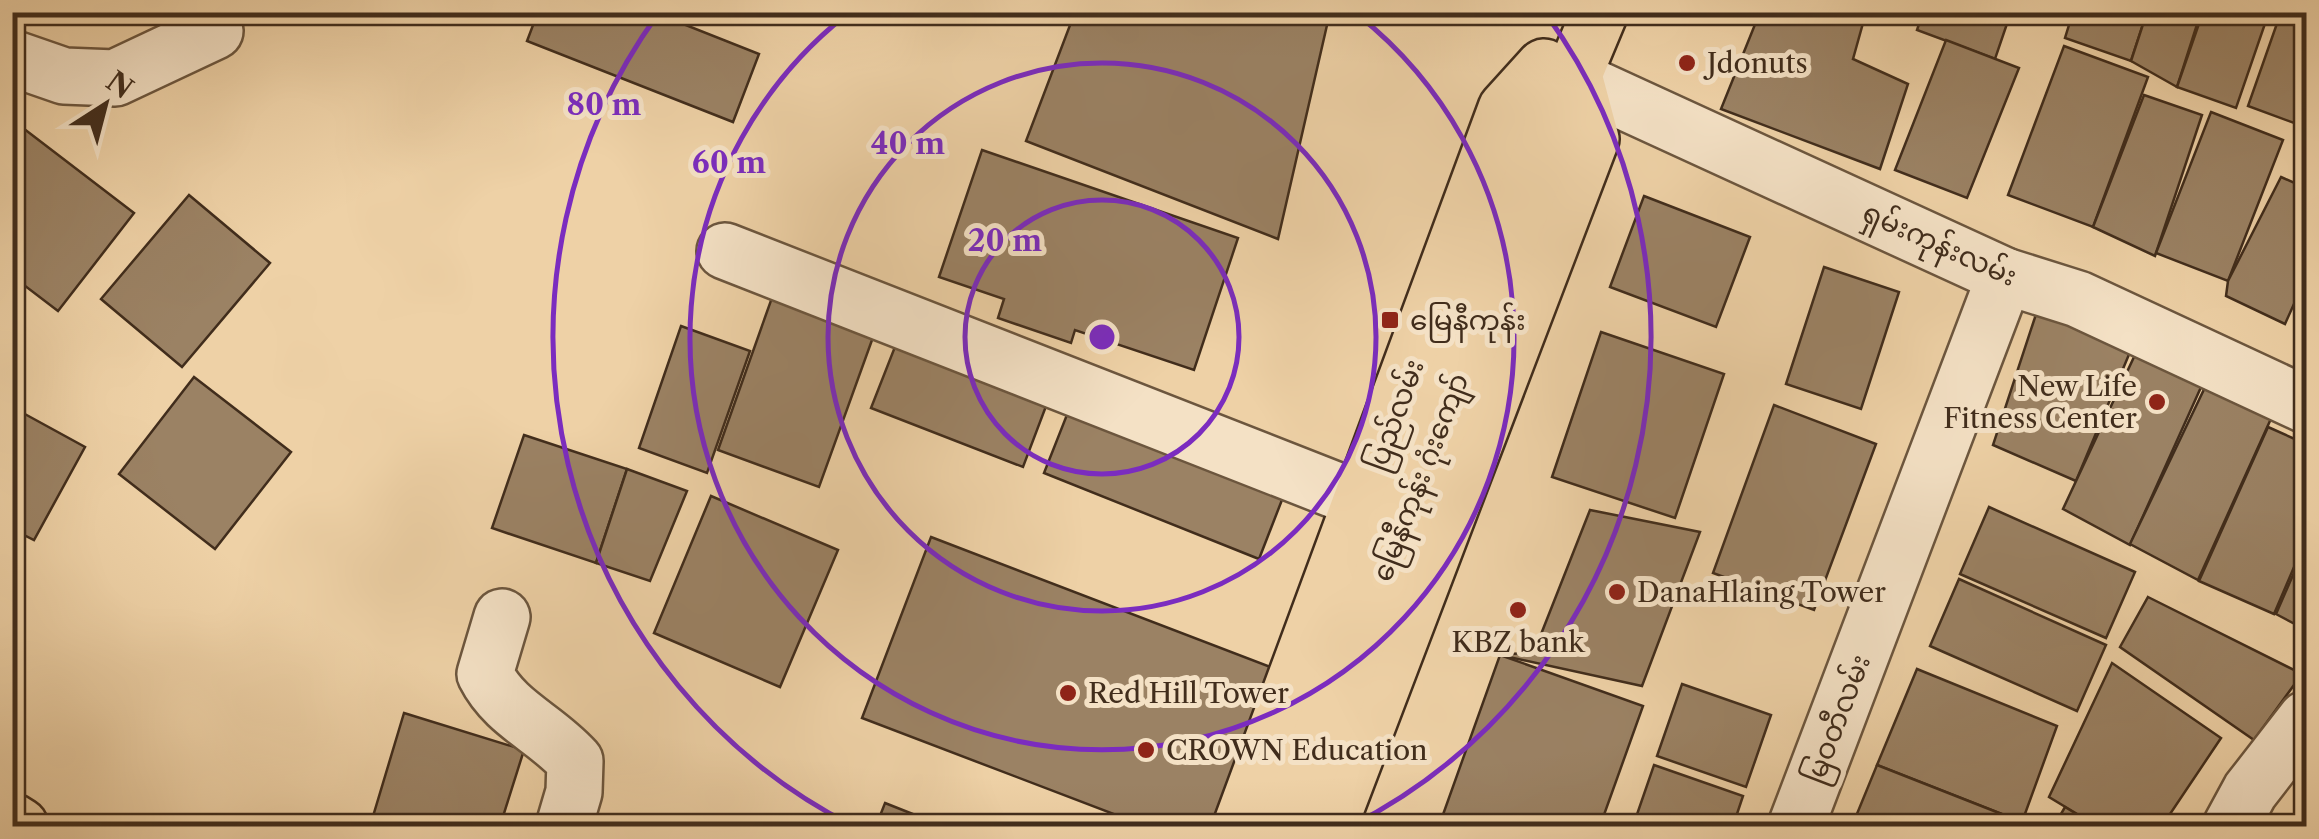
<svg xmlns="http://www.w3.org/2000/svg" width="2319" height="839" font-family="'Libre Caslon Text','Noto Sans Myanmar',serif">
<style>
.building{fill:#9b8264;stroke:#412d1c;stroke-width:2.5}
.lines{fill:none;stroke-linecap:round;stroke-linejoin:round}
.minor-casing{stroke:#6c563e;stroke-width:60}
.major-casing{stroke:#412d1c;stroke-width:60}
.highway-casing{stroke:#412d1c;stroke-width:60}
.minor{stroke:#f4e1c5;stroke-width:55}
.major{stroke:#eed1a6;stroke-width:55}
.highway{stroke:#eed1a6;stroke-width:55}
.ring{fill:none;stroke:#7b2cbf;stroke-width:5}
.poi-dot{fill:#8f2418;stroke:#f4e1c5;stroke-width:4}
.labels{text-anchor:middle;stroke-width:10;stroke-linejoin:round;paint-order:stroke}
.poi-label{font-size:28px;fill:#412d1c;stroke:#f4e1c5;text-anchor:start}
.street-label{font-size:28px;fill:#412d1c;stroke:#f4e1c5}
.centre{fill:#7b2cbf;stroke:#f4e1c5;stroke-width:5}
.ring-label{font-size:30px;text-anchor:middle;font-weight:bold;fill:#7b2cbf;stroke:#f4e1c5;stroke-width:10;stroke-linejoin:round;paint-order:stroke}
</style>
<rect width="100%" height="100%" fill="#eed1a6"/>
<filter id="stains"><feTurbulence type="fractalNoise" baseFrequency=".002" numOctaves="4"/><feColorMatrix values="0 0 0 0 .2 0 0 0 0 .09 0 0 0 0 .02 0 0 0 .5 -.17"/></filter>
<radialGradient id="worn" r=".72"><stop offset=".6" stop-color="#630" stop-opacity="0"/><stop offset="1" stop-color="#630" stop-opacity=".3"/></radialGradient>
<g class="building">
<polygon points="538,12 653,12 759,54 733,122 527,41"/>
<polygon points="1075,12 1330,12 1278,239 1026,141"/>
<polygon points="1760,12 1856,12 1865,16 1853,59 1908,84 1880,169 1721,109"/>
<polygon points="1923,12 2011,12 1995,59 1917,30"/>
<polygon points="2073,12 2147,12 2131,61 2065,38"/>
<polygon points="2147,12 2201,12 2177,87 2131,61"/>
<polygon points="2203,12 2269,12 2236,108 2177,87"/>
<polygon points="2281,12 2306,12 2305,127 2248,106"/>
<polygon points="1946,40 2019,68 1967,198 1895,170"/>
<polygon points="2064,46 2148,77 2093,227 2008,195"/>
<polygon points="2144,95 2202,115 2155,256 2093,227"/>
<polygon points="2211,112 2283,140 2228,281 2156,253"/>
<polygon points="19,125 134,213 58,311 12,276 12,134"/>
<polygon points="982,150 1238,238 1194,370 1075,330 1071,343 998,318 1004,299 939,277"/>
<polygon points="2281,177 2306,188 2306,277 2285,324 2226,296 2228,281"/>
<polygon points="189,195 270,263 182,367 101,299"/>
<polygon points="1644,196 1750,237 1716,327 1610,287"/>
<polygon points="1824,267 1899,292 1861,409 1786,384"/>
<polygon points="774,292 876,329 819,487 718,450"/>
<polygon points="2043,293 2138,333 2076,481 1993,445"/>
<polygon points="681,326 750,351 707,473 639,448"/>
<polygon points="1601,332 1724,374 1675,518 1552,477"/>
<polygon points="900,334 1051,393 1023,467 871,408"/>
<polygon points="2141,342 2206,376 2130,545 2063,509"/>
<polygon points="194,377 291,452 215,549 119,474"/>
<polygon points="2209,379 2274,412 2198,580 2130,544"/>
<polygon points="1072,402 1287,487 1259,559 1044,473"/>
<polygon points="1774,405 1876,444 1814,610 1713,573"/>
<polygon points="12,407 85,447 34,540 12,529"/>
<polygon points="2268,427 2306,444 2306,539 2274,614 2199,581"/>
<polygon points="524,435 627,469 596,563 492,528"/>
<polygon points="627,469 687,491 650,581 596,563"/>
<polygon points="711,496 838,550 780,687 654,633"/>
<polygon points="1989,507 2135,572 2106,638 1960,574"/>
<polygon points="1590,510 1700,532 1642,686 1500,655 1534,652"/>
<polygon points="931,537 1273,668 1213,826 1145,826 862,718"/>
<polygon points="2306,545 2306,630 2276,614"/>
<polygon points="1959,579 2106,645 2077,711 1930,646"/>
<polygon points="2148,597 2302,674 2254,740 2120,647"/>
<polygon points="1500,655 1643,706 1600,826 1440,823"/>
<polygon points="2112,663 2221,738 2162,826 2097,826 2049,797"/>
<polygon points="1917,669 2057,726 2022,822 1877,765"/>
<polygon points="1682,684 1771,715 1746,787 1657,756"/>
<polygon points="404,713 524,750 500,826 371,823"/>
<polygon points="1654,765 1743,796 1733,826 1633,826"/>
<polygon points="1877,765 2022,822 2020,826 1852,826"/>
<polygon points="885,803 943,826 876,826"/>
<polygon points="2065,807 2096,826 2054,826"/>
</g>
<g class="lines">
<g class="minor-casing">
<g id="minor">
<polyline points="12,58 64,76 115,78 215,31"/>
<polyline points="1575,79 2005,276 2078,299 2306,405"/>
<polyline points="725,251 1363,501"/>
<path d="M502,617l-17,57c21,41 58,52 90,87l-1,31 -10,34"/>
<polyline points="1796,826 2005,276"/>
<polyline points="2231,826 2250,791 2306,719"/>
</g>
</g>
<g class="major-casing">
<g id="major">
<polyline points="12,821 20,826"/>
<polyline points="1241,826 1506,109 1544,67"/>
<polyline points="1329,826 1591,139 1575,79"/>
</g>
</g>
<g class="highway-casing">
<polyline id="highway" points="1287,826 1552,127 1600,12"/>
</g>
<use href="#minor" class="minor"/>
<use href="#major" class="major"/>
<use href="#highway" class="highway"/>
</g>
<g class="ring">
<circle cx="1102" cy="337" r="137"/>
<circle cx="1102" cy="337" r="274"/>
<path d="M1358 15A412 412 0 1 1 846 15"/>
<path d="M853 826A549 549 0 0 1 658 14M1546 14A549 549 0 0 1 1351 826"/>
</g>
<g class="poi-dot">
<circle cx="1687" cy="63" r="10"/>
<rect x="1380" y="310" width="20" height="20" rx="5"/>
<circle cx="2157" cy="402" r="10"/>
<circle cx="1617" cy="592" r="10"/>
<circle cx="1518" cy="610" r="10"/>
<circle cx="1068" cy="693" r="10"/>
<circle cx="1146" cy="750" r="10"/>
</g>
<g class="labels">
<g class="poi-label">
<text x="1707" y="73">Jdonuts</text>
<text x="1410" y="330">မြေနီကုန်း</text>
<text x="2137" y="396" text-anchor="end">New Life<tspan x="2137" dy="32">Fitness Center</tspan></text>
<text x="1637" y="602">DanaHlaing Tower</text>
<text x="1518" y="652" text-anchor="middle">KBZ bank</text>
<text x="1088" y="703">Red Hill Tower</text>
<text x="1166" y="760">CROWN Education</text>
</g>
<g class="street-label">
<text transform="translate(1940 244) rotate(24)" y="10">ရှမ်းကုန်းလမ်း</text>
<text transform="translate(1395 415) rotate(-70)" y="10">ပြည်လမ်း</text>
<text transform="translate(1420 477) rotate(-69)" y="10">မြေနီကုန်း ဂုံးကျော်</text>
<text transform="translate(1837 719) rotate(-69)" y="10">မြဝတီလမ်း</text>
</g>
</g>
<circle cx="1102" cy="337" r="15" class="centre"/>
<g class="ring-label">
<text x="604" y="115">80 m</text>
<text x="908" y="154">40 m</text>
<text x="729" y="173">60 m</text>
<text x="1005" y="251">20 m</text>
</g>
<rect width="2319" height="839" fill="none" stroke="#eed1a6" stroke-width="50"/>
<rect x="15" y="15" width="2289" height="809" fill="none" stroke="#412d1c" stroke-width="5"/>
<rect x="25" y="25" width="2269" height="789" fill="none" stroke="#412d1c" stroke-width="2.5"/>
<g transform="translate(105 105) rotate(36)" stroke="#f4e1c5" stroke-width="8" paint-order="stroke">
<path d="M0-8L18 38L0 25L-18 38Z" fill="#412d1c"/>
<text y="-15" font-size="28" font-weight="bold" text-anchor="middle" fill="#412d1c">N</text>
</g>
<rect width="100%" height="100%" filter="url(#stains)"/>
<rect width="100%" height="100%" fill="url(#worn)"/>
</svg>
